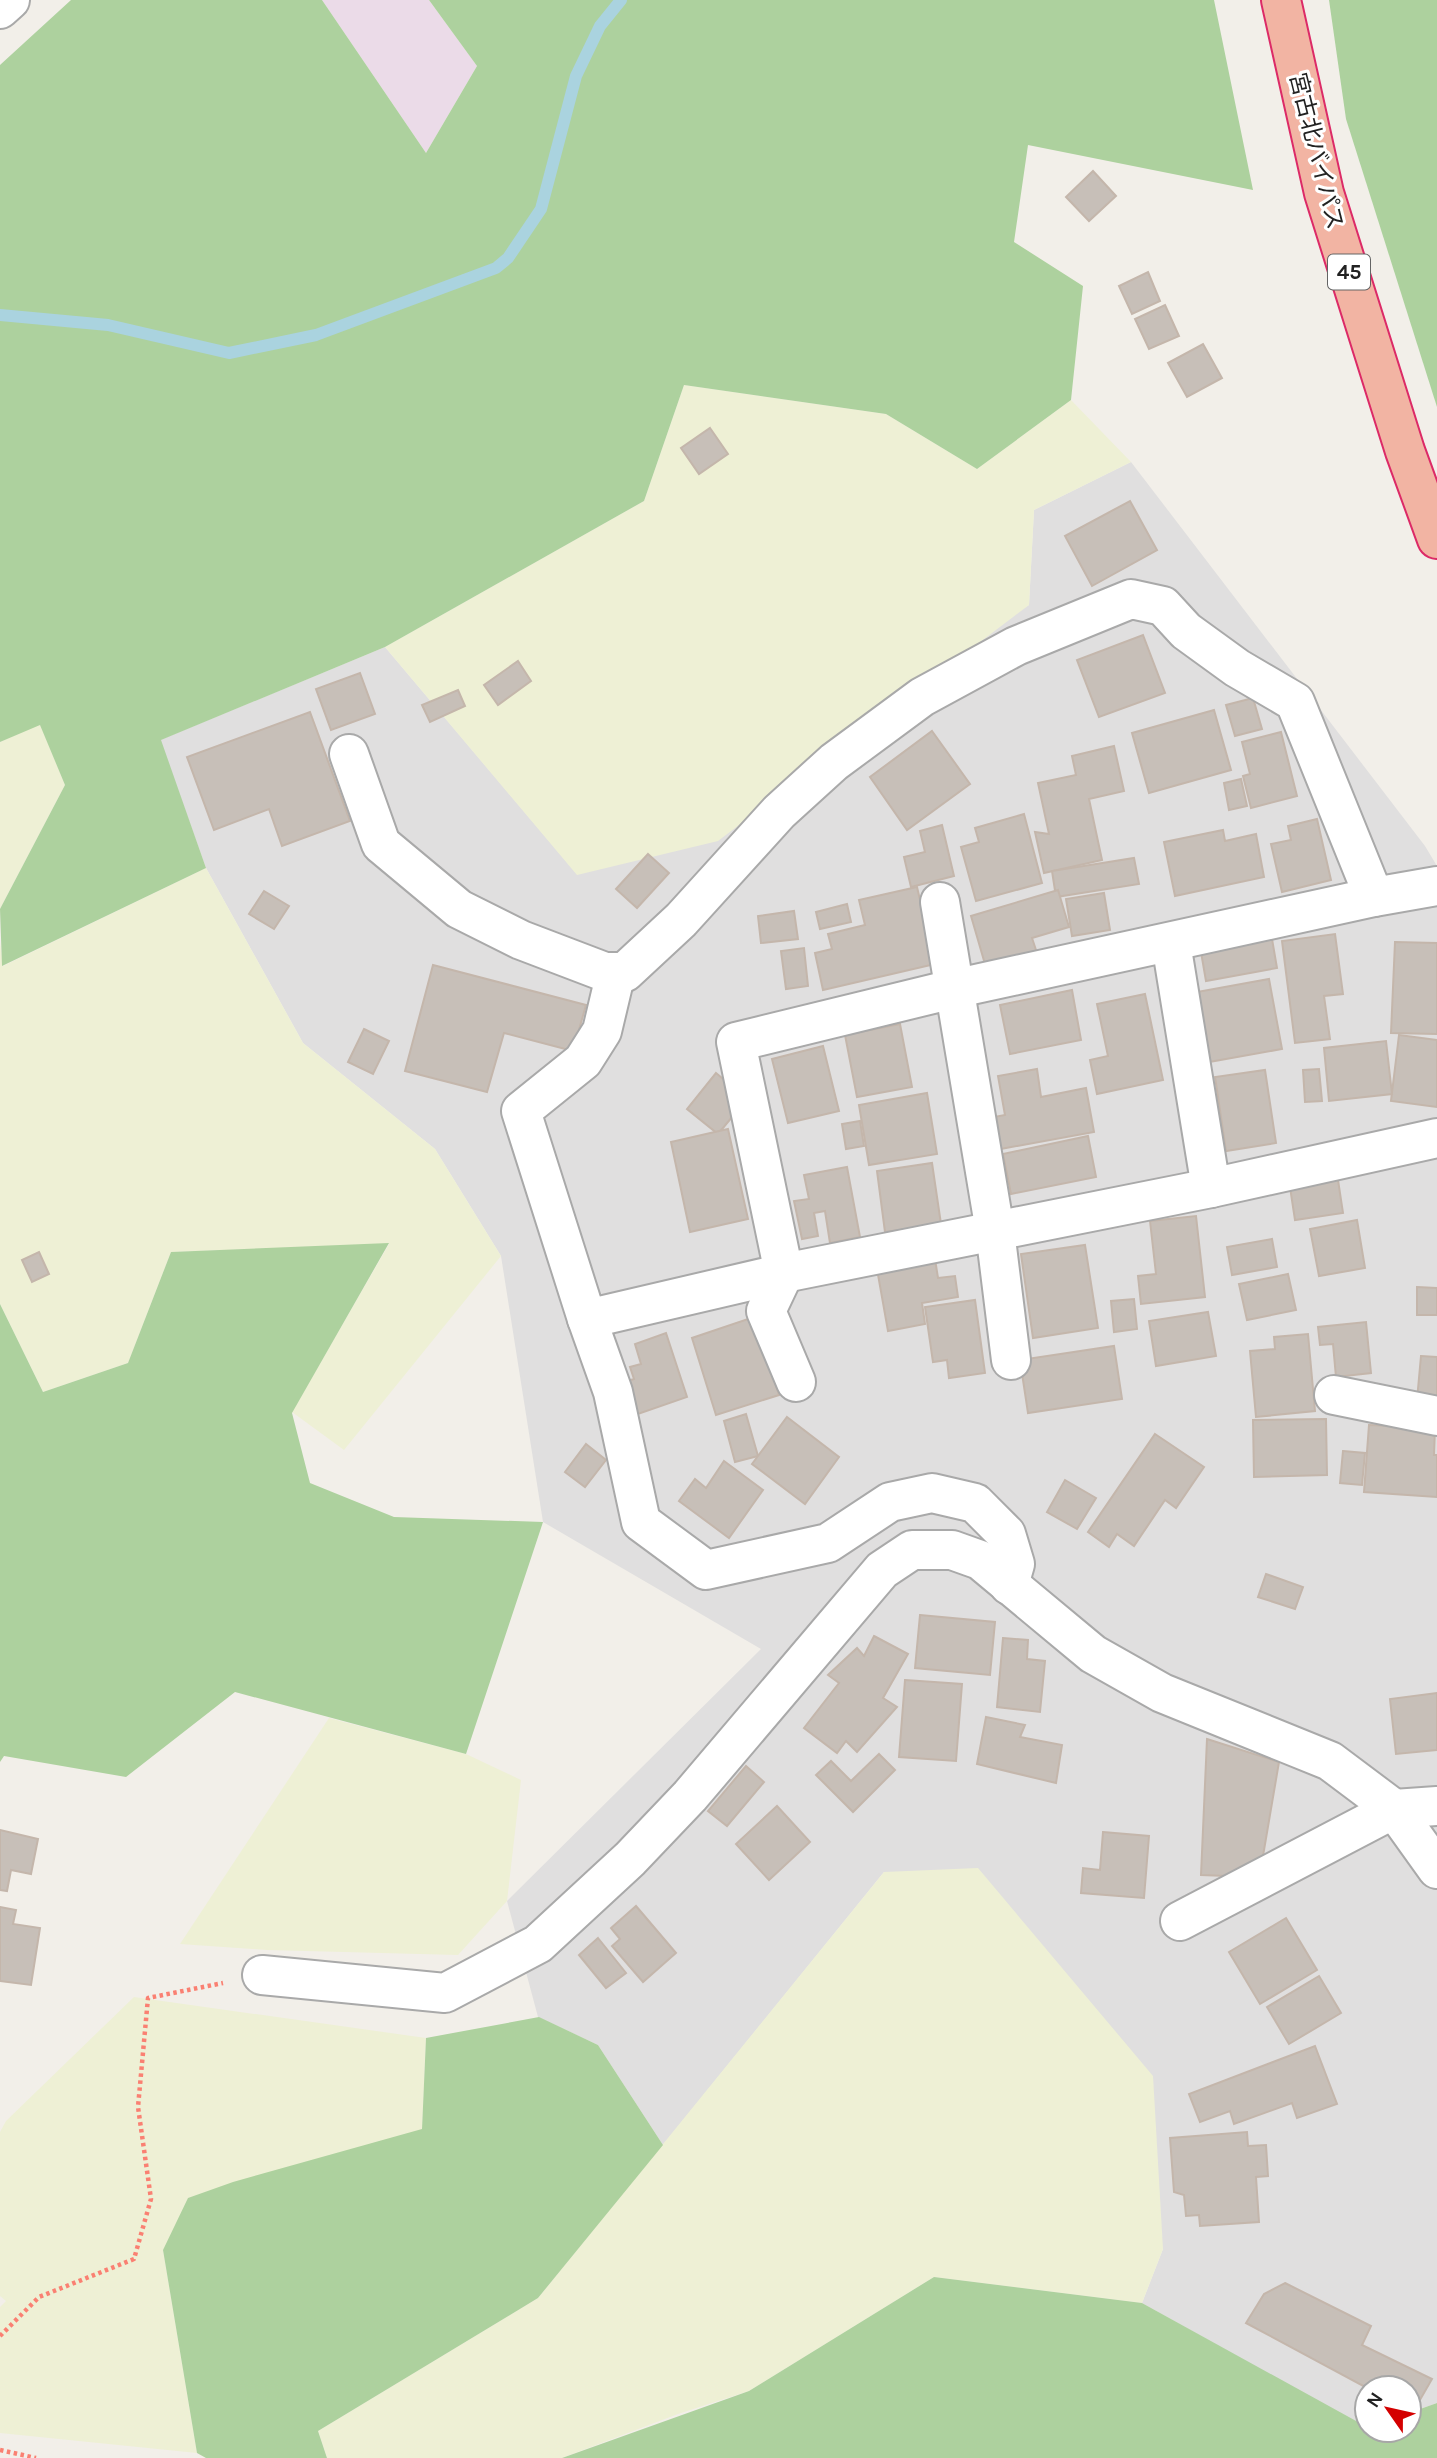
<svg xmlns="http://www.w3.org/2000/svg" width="1437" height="2458" font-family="Karla,'Noto Sans JP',sans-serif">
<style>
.residential{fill:#e0dfdf}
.industrial{fill:#ebdbe8}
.farmland{fill:#eef0d5}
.forest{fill:#add19e}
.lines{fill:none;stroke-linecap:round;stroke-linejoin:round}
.stream{stroke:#aad3df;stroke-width:12}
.building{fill:#c7bfb8;stroke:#c4b6ab;stroke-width:2}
.minor-casing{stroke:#a9a9a9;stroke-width:42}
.trunk-casing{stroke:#dc2a67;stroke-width:42}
.path{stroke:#fa8072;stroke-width:4.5;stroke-dasharray:3.5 3.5;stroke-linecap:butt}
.minor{stroke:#fff;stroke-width:38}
.trunk{stroke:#f2b4a3;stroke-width:38}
.labels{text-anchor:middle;stroke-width:6;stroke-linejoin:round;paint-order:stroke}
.shield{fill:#fff;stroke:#646464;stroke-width:2}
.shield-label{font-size:21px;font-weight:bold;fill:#222}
.street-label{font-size:23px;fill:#222;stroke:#fff}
</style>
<rect width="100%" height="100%" fill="#f2efe9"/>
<polygon class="residential" points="1131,462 1425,846 1437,866 1437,2403 1409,2413 1409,2388 1367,2388 1367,2427 1365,2428 1142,2303 1163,2249 884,1872 663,2145 598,2045 538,2017 507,1901 761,1649 543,1522 501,1256 435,1149 303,1043 206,868 160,740 385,647 577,874 1029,605 1034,510"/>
<polygon class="industrial" points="322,0 429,0 477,66 426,153"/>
<g class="farmland">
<polygon points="684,385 886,414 977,469 1071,400 1131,462 1034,510 1029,605 718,841 577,875 385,647 644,501"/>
<polygon points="40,724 65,785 0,909 0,742"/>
<polygon points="206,868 303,1043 435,1149 501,1256 344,1450 292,1412 389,1244 171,1252 128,1363 43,1392 0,1304 0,942 3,966"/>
<polygon points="329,1718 466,1754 521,1780 507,1901 458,1955 267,1950 180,1944"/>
<polygon points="978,1868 1153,2076 1163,2249 1142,2303 934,2277 749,2391 678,2414 562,2458 327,2458 318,2431 538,2298 884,1872"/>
<polygon points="134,1997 426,2038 422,2129 163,2250 197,2453 0,2433 0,2307 6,2301 0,2296 0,2132 6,2121"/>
</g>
<g class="forest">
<polygon points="71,0 322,0 426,153 477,66 429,0 1214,0 1253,190 1028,145 1014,242 1083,286 1071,400 977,469 886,414 684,385 644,501 385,647 161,740 206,868 2,966 0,909 65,785 40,725 0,742 0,65"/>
<polygon points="1329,0 1437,0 1437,407 1346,119"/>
<polygon points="389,1243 292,1413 310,1483 394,1517 543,1522 466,1754 235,1692 126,1777 4,1756 0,1762 0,1304 43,1392 128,1363 171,1252"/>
<polygon points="539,2017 598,2045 663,2145 538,2298 318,2431 327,2458 206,2458 197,2453 163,2250 188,2198 233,2182 422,2129 426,2038"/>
<polygon points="934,2277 1142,2303 1367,2427 1367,2430 1409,2430 1409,2413 1437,2403 1437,2458 562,2458 749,2391"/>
</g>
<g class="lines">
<polyline class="stream" points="0,315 108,325 229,353 316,335 496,268 508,258 541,209 576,76 600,26 621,0"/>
</g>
<g class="building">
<polygon points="1093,171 1116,196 1089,221 1066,197"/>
<polygon points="1148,272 1160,301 1132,314 1119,286"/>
<polygon points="1165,305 1179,336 1149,349 1135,319"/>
<polygon points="1203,344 1222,378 1187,397 1168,363"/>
<polygon points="710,428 728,454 699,474 681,448"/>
<polygon points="1130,501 1157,550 1092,586 1065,536"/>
<polygon points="1143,635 1165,693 1099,717 1077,660"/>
<polygon points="518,661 531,681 498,705 484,685"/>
<polygon points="360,673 375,714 331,730 316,689"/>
<polygon points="458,690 465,706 430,722 422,705"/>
<polygon points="1253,698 1262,729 1235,736 1226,705"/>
<polygon points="1214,710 1231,770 1149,793 1132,733"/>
<polygon points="310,712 350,821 282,846 269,809 214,830 187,757"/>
<polygon points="932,731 970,784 907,830 870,777"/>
<polygon points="1281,732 1297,796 1251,808 1243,776 1250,774 1242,742"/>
<polygon points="1114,746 1124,791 1089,799 1102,860 1044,873 1035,832 1049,834 1038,783 1076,775 1072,756"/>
<polygon points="1241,779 1247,806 1229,810 1224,783"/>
<polygon points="1024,814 1042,883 976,901 961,847 979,842 975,828"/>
<polygon points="1317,819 1331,880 1282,892 1271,844 1291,840 1288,826"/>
<polygon points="942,825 954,876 911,887 904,857 925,852 920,831"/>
<polygon points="1223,830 1225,841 1256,834 1264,877 1175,896 1164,842"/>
<polygon points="648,854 669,873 637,908 616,889"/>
<polygon points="1134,858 1139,884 1056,897 1052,871"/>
<polygon points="917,887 935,964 823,990 815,953 832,949 828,934 865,925 859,900"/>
<polygon points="1058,890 1069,927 1032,938 1038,956 987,971 971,916"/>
<polygon points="264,891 289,906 274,929 249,914"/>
<polygon points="1104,893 1110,930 1072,936 1066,899"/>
<polygon points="847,904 851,922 820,929 816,912"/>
<polygon points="794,911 798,939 761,943 758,916"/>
<polygon points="1335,934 1343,994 1324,996 1330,1039 1295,1043 1282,941"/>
<polygon points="1272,939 1277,968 1206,981 1201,952"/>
<polygon points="1395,942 1437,943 1437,1034 1391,1033"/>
<polygon points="804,948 808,986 786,989 781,951"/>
<polygon points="433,965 586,1005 573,1051 504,1033 487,1092 405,1071"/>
<polygon points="1269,979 1282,1049 1209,1062 1197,992"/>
<polygon points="1072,990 1081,1040 1010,1054 1000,1005"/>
<polygon points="1145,994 1163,1080 1097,1094 1090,1060 1108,1056 1097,1004"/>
<polygon points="900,1024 912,1087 857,1097 845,1035"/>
<polygon points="364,1029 389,1041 373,1074 348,1062"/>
<polygon points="1399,1035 1437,1040 1437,1107 1391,1101"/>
<polygon points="1386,1041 1392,1094 1329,1101 1324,1048"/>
<polygon points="823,1046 839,1111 788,1123 772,1059"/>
<polygon points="1037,1069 1041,1097 1086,1088 1094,1132 995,1150 989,1118 1005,1115 998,1076"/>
<polygon points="1319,1069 1322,1101 1305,1102 1303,1070"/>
<polygon points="1265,1070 1276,1143 1226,1151 1215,1077"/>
<polygon points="716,1073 747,1099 718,1134 687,1109"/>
<polygon points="927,1093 937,1154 869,1165 859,1105"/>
<polygon points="860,1121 864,1146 846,1149 842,1124"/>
<polygon points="728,1129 748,1219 690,1232 671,1142"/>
<polygon points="1088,1136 1096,1177 1011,1194 1003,1154"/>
<polygon points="932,1163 941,1224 885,1232 877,1171"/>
<polygon points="847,1167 860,1237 830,1243 825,1211 814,1213 818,1236 802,1239 794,1201 809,1199 804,1175"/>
<polygon points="1338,1180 1343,1213 1295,1220 1290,1187"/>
<polygon points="1196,1216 1205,1297 1141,1304 1138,1276 1156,1274 1150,1221"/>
<polygon points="1357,1220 1365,1268 1319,1276 1310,1229"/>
<polygon points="1272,1239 1277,1267 1232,1275 1227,1247"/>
<polygon points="1085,1245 1098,1328 1033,1338 1021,1254"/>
<polygon points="39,1252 49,1274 32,1282 22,1260"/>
<polygon points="935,1259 938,1278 955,1276 958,1297 922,1303 925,1324 888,1331 877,1269"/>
<polygon points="1288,1274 1296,1310 1247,1320 1239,1284"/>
<polygon points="1417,1287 1437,1288 1437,1315 1417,1315"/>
<polygon points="1134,1299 1137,1329 1114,1332 1111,1301"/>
<polygon points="975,1300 985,1373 949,1378 947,1360 933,1362 925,1307"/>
<polygon points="1208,1312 1216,1356 1156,1366 1149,1321"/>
<polygon points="754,1317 779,1395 716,1415 692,1338"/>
<polygon points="1366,1322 1371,1373 1336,1377 1333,1344 1320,1345 1318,1327"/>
<polygon points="666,1333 687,1397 635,1415 624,1382 634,1379 630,1367 641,1364 635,1344"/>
<polygon points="1308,1334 1315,1411 1256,1417 1250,1351 1275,1349 1274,1337"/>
<polygon points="1114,1346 1122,1399 1028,1413 1020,1360"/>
<polygon points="1421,1356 1437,1357 1437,1401 1417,1400"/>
<polygon points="746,1414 758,1456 735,1462 724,1421"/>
<polygon points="787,1417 839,1457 805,1504 752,1464"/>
<polygon points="1326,1419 1327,1475 1254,1477 1253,1420"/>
<polygon points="1369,1425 1435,1428 1434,1455 1437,1455 1437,1497 1364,1492"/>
<polygon points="1155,1434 1204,1467 1176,1508 1165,1500 1134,1546 1117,1534 1109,1547 1088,1532"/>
<polygon points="586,1444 606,1460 585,1487 565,1472"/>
<polygon points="1343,1451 1365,1453 1362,1485 1340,1483"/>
<polygon points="724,1461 763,1490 729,1538 679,1501 695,1479 706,1488"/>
<polygon points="1065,1480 1096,1498 1077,1529 1047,1512"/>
<polygon points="1266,1574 1303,1587 1295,1609 1258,1597"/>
<polygon points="920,1615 995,1622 990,1675 915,1668"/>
<polygon points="874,1636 908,1654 883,1698 897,1707 857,1752 846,1741 837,1753 804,1728 839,1683 828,1675 857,1648 864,1656"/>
<polygon points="1003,1638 1028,1640 1027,1659 1045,1661 1040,1712 997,1707"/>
<polygon points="905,1680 962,1684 956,1761 899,1757"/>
<polygon points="1437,1693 1437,1750 1396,1754 1390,1699"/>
<polygon points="986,1717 1025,1725 1020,1737 1062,1745 1056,1783 977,1764"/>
<polygon points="1207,1739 1279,1762 1263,1856 1227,1876 1201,1875"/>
<polygon points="879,1754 895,1770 853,1812 816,1775 831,1761 851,1781"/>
<polygon points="746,1766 764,1782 727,1826 708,1811"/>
<polygon points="777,1806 810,1842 769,1880 736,1844"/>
<polygon points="0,1830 38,1839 31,1874 11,1870 7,1891 0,1890"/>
<polygon points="1103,1832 1149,1836 1144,1898 1081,1893 1083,1868 1100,1870"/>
<polygon points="636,1906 676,1953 643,1982 612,1946 620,1939 611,1928"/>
<polygon points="0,1907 16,1910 13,1924 40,1928 31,1985 0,1981"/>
<polygon points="1286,1918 1317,1970 1260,2004 1229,1952"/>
<polygon points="598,1938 626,1973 606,1988 579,1955"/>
<polygon points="1319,1976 1341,2013 1289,2044 1267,2007"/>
<polygon points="1315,2046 1337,2104 1297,2118 1292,2103 1234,2124 1230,2111 1200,2122 1189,2094"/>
<polygon points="1247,2132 1248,2146 1266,2145 1268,2176 1256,2177 1259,2222 1200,2226 1199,2215 1186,2216 1184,2195 1174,2192 1170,2138"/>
<polygon points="1285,2283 1371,2326 1362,2345 1432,2379 1413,2412 1409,2410 1409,2388 1367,2388 1246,2323 1264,2294"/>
</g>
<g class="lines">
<g class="minor-casing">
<g id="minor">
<polyline points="0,9 10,0"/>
<polyline points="349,754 381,844 459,909 521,940 605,972 625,972 681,920 779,812 834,762 922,697 1016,646 1131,599 1163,606 1186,631 1237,668 1295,702 1374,897"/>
<polyline points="940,902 995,1231 1011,1360"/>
<polyline points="1171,943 1211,1188"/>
<polyline points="616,972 602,1031 583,1061 521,1111 587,1319 613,1392 641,1522 706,1570 828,1543 890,1502 932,1493 975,1503 1006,1534 1015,1564 1009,1585"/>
<polyline points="587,1319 784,1273 1211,1188 1437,1138"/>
<polyline points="796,1382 766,1311 784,1273 736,1042 953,989 1374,897 1437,886"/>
<polyline points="1334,1395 1437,1416"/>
<polyline points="1180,1921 1394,1809 1437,1806"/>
<polyline points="262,1975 445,1993 538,1944 630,1859 690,1796 882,1570 912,1550 952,1550 980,1560 1093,1654 1162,1693 1330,1761 1394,1809 1437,1869"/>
</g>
</g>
<g class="trunk-casing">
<polyline id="trunk" points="1281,0 1324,193 1405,451 1437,539"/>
</g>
<g class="path">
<polyline points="0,2336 39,2297 134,2259 151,2199 138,2107 148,1998 223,1983"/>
<polyline points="0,2450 36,2458"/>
</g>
<use href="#minor" class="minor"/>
<use href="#trunk" class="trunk"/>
</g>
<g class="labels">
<rect class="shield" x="1328" y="254.5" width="42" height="35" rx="5"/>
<g class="shield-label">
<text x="1349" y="279">45</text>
</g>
<g class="street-label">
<text transform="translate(1317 151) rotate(76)" y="8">宮古北バイパス</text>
</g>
</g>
<g transform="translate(1388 2409) rotate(304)"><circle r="33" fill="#ffffff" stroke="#a7a7a7" stroke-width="2"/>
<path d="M0-5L12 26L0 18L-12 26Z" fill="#d40000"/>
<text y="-10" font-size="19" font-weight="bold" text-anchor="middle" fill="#222222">N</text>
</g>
</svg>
